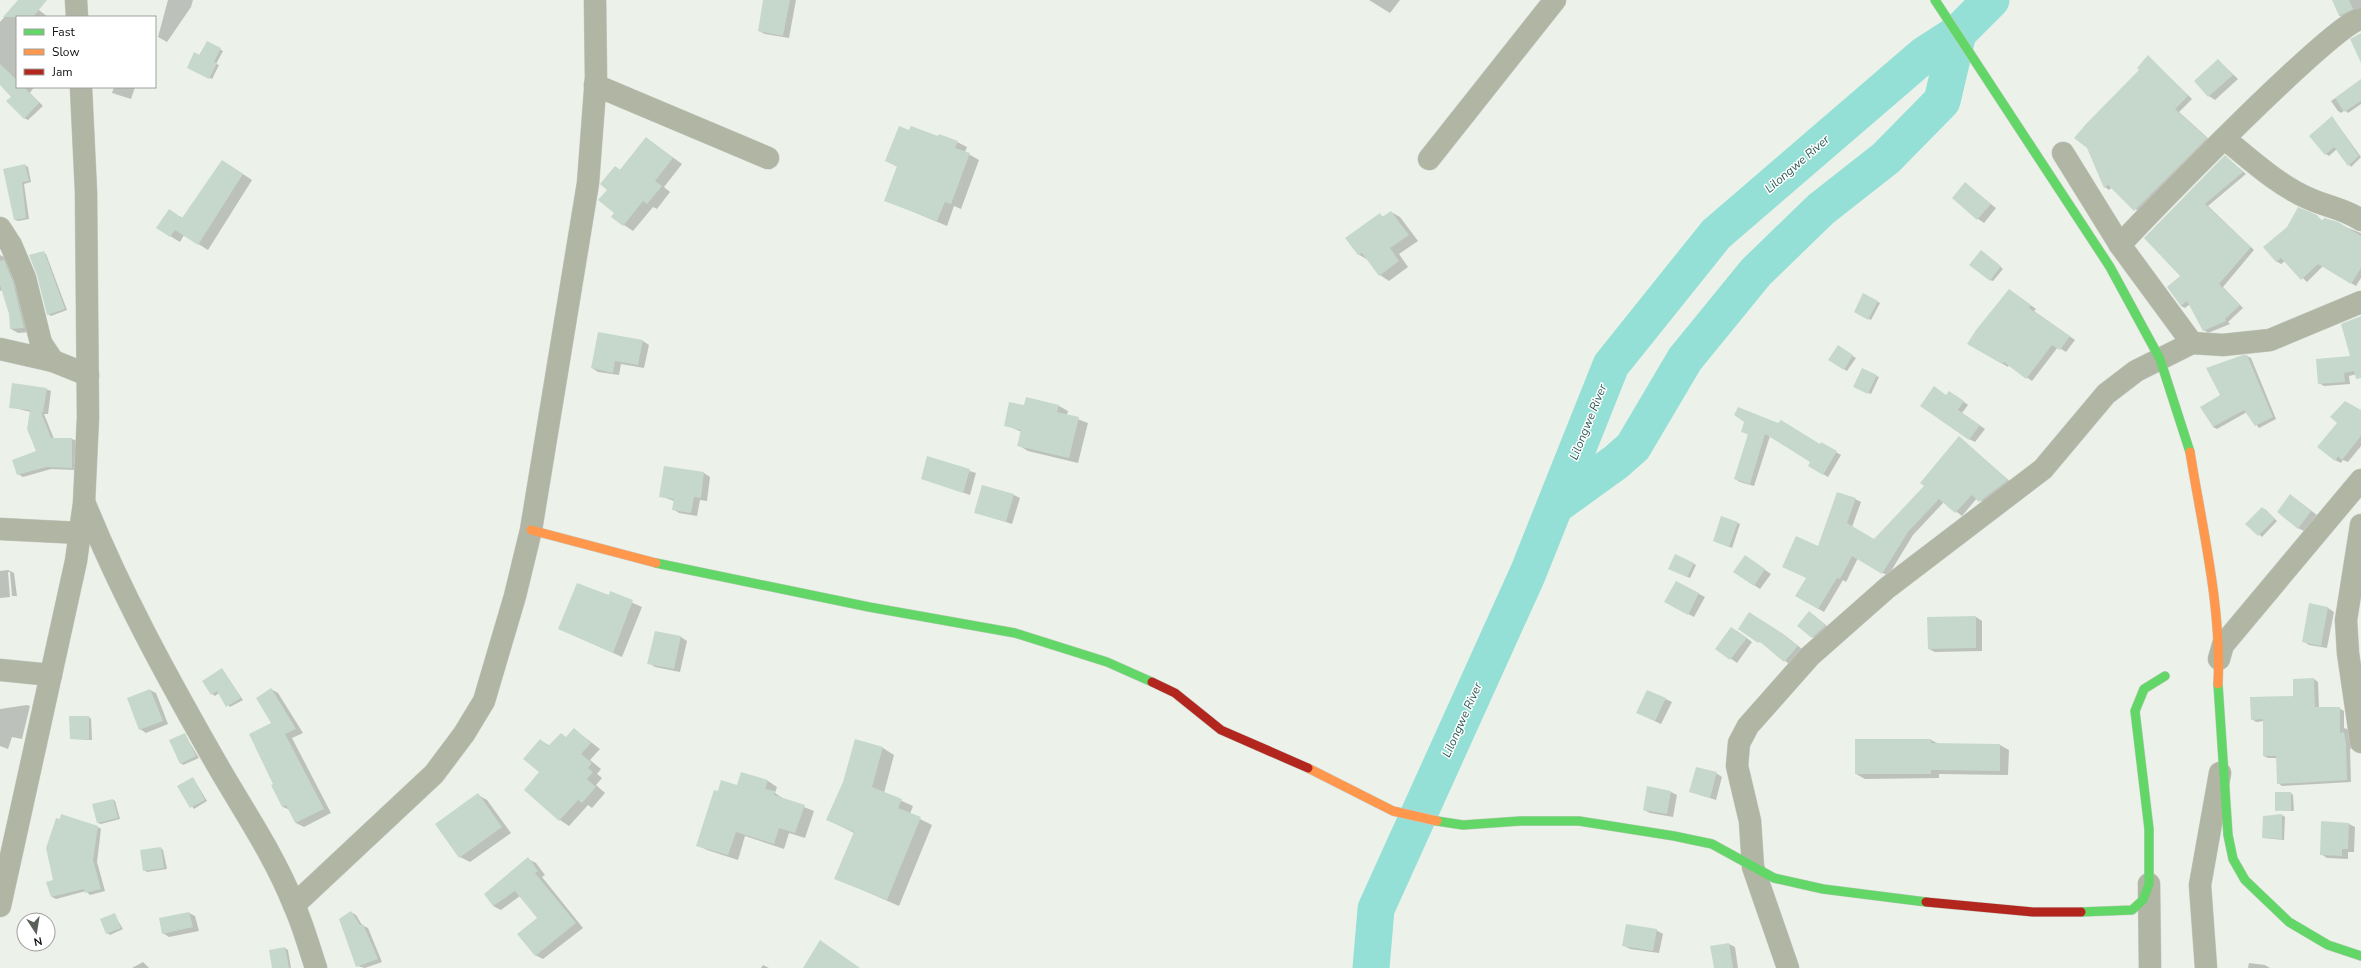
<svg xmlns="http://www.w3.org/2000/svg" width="2361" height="968" font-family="'Nunito Sans',sans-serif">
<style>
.shadow{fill:#0003}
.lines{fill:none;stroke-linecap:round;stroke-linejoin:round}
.river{stroke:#95e0d6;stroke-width:37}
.building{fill:#c6d8cc}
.street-casing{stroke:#c9cdc7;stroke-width:23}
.fast-casing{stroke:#c9cdc7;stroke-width:10}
.slow-casing{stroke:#c9cdc7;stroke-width:10}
.jam-casing{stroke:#c9cdc7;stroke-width:10}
.street{stroke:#b1b5a4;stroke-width:22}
.fast{stroke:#63d668;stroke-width:9}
.slow{stroke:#ff974d;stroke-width:9}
.jam{stroke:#b3261e;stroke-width:9}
.labels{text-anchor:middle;stroke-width:3;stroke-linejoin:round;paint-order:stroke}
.water-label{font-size:12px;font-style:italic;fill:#2b5a55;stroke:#fff}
</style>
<rect width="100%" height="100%" fill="#ecf2ea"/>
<g class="shadow">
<polygon points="20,0 26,0 48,17 17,17 17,87 34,87 30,93 43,106 28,120 24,118 12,97 0,65 0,22"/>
<polygon points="168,0 193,0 191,7 167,42 158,37"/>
<polygon points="764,0 796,0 789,38 765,34 759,31"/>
<polygon points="1369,0 1400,0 1390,13"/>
<polygon points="2333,0 2361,0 2361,9 2344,18 2340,16"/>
<polygon points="207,42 223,51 216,64 219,65 212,79 191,69"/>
<polygon points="2149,57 2192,99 2179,112 2211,141 2140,213 2112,187 2109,190 2105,187 2140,70"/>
<polygon points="2219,61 2238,79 2215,100 2209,96"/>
<polygon points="2361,81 2361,104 2348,113 2345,110 2341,113 2338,111 2331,101"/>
<polygon points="114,87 135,87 131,99 112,93"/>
<polygon points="2332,117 2361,157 2351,167 2337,149 2329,156 2326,154"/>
<polygon points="910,131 957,142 967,147 965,152 979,160 961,209 954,206 947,226 885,200 898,167 886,161"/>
<polygon points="646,138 682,164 664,187 670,192 657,209 653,207 633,231 612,217 615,213 616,167 620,170"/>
<polygon points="2225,156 2246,174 2208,206 2254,250 2223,287 2243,308 2228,322 2230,324 2208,333 2204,330 2190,304 2185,308 2181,306 2181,276 2145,238"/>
<polygon points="223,161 252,180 208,250 184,235 180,242 170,236 179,216 183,218"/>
<polygon points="25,165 28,167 31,182 24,184 29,219 18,221 15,220"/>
<polygon points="1965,184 1996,208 1984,223 1978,219"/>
<polygon points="1391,212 1400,217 1418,241 1399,254 1408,267 1389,281 1380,275 1368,260 1358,254 1380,215 1384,217"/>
<polygon points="2316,216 2323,221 2325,219 2361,233 2361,278 2356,286 2323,266 2307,282 2285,261 2281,264 2276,261"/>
<polygon points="43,252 46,254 67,310 51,316 48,314 38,275"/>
<polygon points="1984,253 2003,269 1993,281 1990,280"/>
<polygon points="0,255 8,259 31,332 18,333 11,329 10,313 3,290 0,291"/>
<polygon points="2015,294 2036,309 2034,311 2075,340 2066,352 2058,347 2032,381 2009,365 2008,367 1969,344"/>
<polygon points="1864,295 1880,303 1871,320 1855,312"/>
<polygon points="2361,317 2361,373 2349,376 2350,384 2324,386 2319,383 2351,357"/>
<polygon points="599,333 643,341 649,345 644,368 621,364 619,375 598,372 592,368"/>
<polygon points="1838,347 1856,358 1847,371 1830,360"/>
<polygon points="2247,356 2251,358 2276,419 2259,428 2247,412 2217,429 2213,427 2221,396"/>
<polygon points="1876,376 1879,377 1871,394 1857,388"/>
<polygon points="46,389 51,391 48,414 44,414 54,439 72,439 77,441 76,470 51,469 23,477 18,474 37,452 31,412 10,407"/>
<polygon points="1955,395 1968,405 1962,413 1985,429 1975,442 1969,439 1947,396"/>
<polygon points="1024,406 1059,406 1068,411 1067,415 1088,423 1078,463 1028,451 1018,445 1022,432 1005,425"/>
<polygon points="2361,412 2361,446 2348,462 2343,460 2341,463 2335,460"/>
<polygon points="1746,421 1821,446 1822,444 1841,455 1828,477 1809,466 1811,462 1770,436 1754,486 1740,482 1735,479 1749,435 1742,431"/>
<polygon points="1959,437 2013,484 1986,504 1977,498 1962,516 1944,502 1913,535 1888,576 1858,558 1846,582 1843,580 1824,612 1796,596 1807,578 1818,547 1855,499 1861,502 1852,527 1874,540 1926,486"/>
<polygon points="928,458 976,473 970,495 922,478"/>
<polygon points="664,468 704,473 710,477 707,501 700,500 697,516 679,513 673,509 674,501 660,496"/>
<polygon points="1014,495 1020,498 1012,524 975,512"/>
<polygon points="2296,499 2317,515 2304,531 2298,528"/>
<polygon points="2265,509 2277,521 2262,537 2247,524"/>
<polygon points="1738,523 1740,524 1732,548 1716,542"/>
<polygon points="1676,555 1696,565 1690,578 1672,570"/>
<polygon points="1751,560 1771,574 1760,589 1754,585"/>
<polygon points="8,570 14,573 17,596 12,596 10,572 8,572 10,597 0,598 0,571"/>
<polygon points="1677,582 1705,597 1694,617 1666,602"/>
<polygon points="610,593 642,607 622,657 560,629 609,597"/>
<polygon points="2310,605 2328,608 2334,612 2327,648 2309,645 2303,641"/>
<polygon points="1749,613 1787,637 1802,649 1789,664 1764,643 1759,642"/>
<polygon points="1812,614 1828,627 1815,638 1812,637"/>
<polygon points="1976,617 1982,621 1982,651 1935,652 1929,649"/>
<polygon points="1737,631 1752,642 1737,663 1716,648"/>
<polygon points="656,632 681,637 687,641 680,672 655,667 649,663"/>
<polygon points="222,669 243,700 230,707 219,693 215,696 212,694"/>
<polygon points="2314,679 2318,682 2319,708 2339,708 2344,711 2344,728 2350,730 2353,748 2350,749 2351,782 2282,786 2278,783 2277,758 2268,758 2264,756 2264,721 2256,722 2252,719 2294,697"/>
<polygon points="271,689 278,693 303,733 292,738 331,813 304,827 296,823 290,810 283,807 272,786 275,784"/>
<polygon points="150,690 156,693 168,724 146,733 140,729"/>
<polygon points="1666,699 1672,702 1661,724 1644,716"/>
<polygon points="27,705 30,706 22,739 12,737 8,749 0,746 0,709"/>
<polygon points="89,717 91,719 92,740 71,739"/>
<polygon points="574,729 600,749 590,760 601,769 597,774 602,778 596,785 605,793 592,808 588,805 569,826 560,820 525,790 540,772 540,740 550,746 567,738"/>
<polygon points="185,735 199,758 183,765 181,763"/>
<polygon points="1931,740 1939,744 2000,745 2009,750 2008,775 1939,774 1939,778 1865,779 1856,774"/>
<polygon points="855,741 883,748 894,755 884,793 913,806 910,814 932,825 899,906 835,878 854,833 828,820 844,782"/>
<polygon points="742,773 768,781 777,787 775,793 784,799 814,811 805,838 789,833 784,849 745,836 738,860 707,850 697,845 719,793 738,786"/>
<polygon points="1716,773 1722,777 1716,800 1691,792"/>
<polygon points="193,778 207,801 194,809 178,786"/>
<polygon points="1671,792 1677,795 1673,817 1650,813 1644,810"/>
<polygon points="2291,793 2293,795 2294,811 2276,810"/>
<polygon points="478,795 487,800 511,833 470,862 460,857"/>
<polygon points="113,800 115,801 120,819 101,824 98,823"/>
<polygon points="2282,815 2285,817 2284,840 2263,838 2264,817"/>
<polygon points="2322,823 2349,824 2355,827 2354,852 2348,852 2348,859 2327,858 2321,854"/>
<polygon points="98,827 101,829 97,862 105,891 90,895 86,891 56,899 52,897"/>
<polygon points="161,848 163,850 167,869 147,872 144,870"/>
<polygon points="528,859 536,863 545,875 542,877 583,928 543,959 535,955 538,918 520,896 501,910 493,906"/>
<polygon points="351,912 356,915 362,925 368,928 382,962 365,968 357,966"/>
<polygon points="189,913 195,916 199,931 169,937 163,933 160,919"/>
<polygon points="114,914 123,929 110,935 107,933"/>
<polygon points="1656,930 1663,934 1659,953 1630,949 1623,945"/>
<polygon points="1729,944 1735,947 1738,968 1715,968"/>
<polygon points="285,948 288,950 291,968 273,968"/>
<polygon points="143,962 149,968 132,968"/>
<polygon points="2249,963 2265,965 2270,968 2248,968"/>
<polygon points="763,965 769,968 761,968"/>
</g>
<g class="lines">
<g class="river">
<polyline points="1555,506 1616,462 1633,447 1685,359 1756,272 1821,209 1886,158 1942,101 1958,33"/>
<polyline points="1371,968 1376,909 1528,573 1611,365 1716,234 1924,55 1958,33 1991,0"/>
</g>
</g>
<g class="building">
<polygon points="18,0 47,0 33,17 3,17"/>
<polygon points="763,0 790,0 783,36 758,31"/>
<polygon points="2332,0 2349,0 2353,9 2339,16"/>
<polygon points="2361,33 2361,63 2350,39"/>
<polygon points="207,41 221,48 214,62 217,63 209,79 187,68 194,52 200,55"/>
<polygon points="2148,55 2188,96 2175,109 2207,138 2134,211 2108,185 2104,188 2087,148 2074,138 2086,124 2139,70 2137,68"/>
<polygon points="2218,59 2233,75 2208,97 2194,81"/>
<polygon points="0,64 17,80 17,87 24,87 39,103 24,119 6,101 11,97 0,85"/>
<polygon points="2361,79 2361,101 2344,112 2335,98"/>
<polygon points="2332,116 2359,156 2348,166 2334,147 2325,155 2309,136"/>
<polygon points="899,126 909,130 911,126 938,136 939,134 958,141 955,148 970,153 951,204 945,202 937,221 884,201 897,166 885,161"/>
<polygon points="646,137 673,158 655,181 662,186 647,204 643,201 623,226 611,217 614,213 598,200 607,190 600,184 615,166 620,170"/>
<polygon points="2225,155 2243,172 2205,204 2251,247 2219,284 2240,305 2225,319 2226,321 2203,331 2187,301 2181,306 2167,287 2180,276 2144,238"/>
<polygon points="222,160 243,174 198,245 175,230 170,237 156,228 169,209 182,218"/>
<polygon points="25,164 29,181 22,182 26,218 14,220 3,169"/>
<polygon points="1965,182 1991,204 1977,220 1952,198"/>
<polygon points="2298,207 2317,215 2322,221 2324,218 2338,222 2361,236 2361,268 2351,284 2318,264 2301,280 2281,258 2276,262 2263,247 2287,227"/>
<polygon points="1391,211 1409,235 1390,248 1399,261 1379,276 1362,253 1358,255 1345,238 1380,213 1382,217"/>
<polygon points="1981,250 2001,266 1990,281 1969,265"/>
<polygon points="44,251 65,309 47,315 37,275 29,255"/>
<polygon points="4,260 13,282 24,328 10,329 9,314 0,285 0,261"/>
<polygon points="2009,289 2031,305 2029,308 2070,336 2060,350 2052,345 2026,379 2004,362 2002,364 1967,344 1976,330"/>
<polygon points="1863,293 1878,301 1868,320 1854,312"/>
<polygon points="2361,316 2361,378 2356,379 2354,371 2344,373 2345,382 2318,384 2316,359 2350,356 2341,324"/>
<polygon points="598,332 643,340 638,365 615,361 613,373 591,368"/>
<polygon points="1838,345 1853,355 1844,370 1828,360"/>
<polygon points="2243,355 2247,355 2273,417 2255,426 2244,410 2213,427 2200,407 2220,395 2206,368"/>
<polygon points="1862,368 1877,375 1868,394 1853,387"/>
<polygon points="12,383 47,388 43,412 41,412 51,438 72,438 72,468 46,467 17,475 12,460 36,451 27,429 30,410 9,408"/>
<polygon points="1934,386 1946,395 1949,391 1964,401 1958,410 1980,425 1969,440 1920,406"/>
<polygon points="1026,397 1059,405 1057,412 1079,417 1069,458 1017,446 1021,430 1004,426 1009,402 1024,405"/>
<polygon points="2345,401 2361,410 2361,436 2342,460 2338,456 2335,461 2317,447 2337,423 2330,417"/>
<polygon points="1738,407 1778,423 1781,420 1820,444 1821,442 1837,451 1823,475 1808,466 1810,462 1765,434 1750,484 1734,479 1748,434 1741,432 1744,422 1734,415"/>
<polygon points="1959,436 2008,480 1979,502 1972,495 1955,513 1939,499 1908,532 1882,574 1852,556 1840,579 1837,578 1818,609 1795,596 1806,578 1782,567 1796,536 1818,546 1837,492 1856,498 1847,523 1874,539 1924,486 1920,483"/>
<polygon points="927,456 970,469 963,493 921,479"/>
<polygon points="664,466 704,472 701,498 694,497 691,513 672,510 674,499 659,497"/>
<polygon points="982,485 1014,494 1006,522 974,513"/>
<polygon points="2290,494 2311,511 2298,529 2277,512"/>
<polygon points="2262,507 2275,519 2258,536 2245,524"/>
<polygon points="1721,516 1738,522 1729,547 1713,541"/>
<polygon points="1675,554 1694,563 1687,577 1668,569"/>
<polygon points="1745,555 1765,569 1754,586 1733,572"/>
<polygon points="1676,581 1699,593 1688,615 1664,602"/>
<polygon points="577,583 609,595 610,591 633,600 613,653 558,629"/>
<polygon points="2309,603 2328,607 2321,646 2302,642"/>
<polygon points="1809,611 1826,625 1812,638 1797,626"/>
<polygon points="1749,612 1782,633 1798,646 1784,662 1759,641 1758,643 1738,629"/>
<polygon points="1976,616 1976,648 1928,649 1927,617"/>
<polygon points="1731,627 1747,638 1730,660 1715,649"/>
<polygon points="655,631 681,636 674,669 647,664"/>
<polygon points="222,668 241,698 226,707 217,691 211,695 202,681"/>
<polygon points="2314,678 2315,707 2340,707 2340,733 2344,732 2346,744 2347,780 2277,784 2276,756 2263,756 2263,719 2251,720 2250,697 2293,696 2293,679"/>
<polygon points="271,688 296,729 285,734 324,809 295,823 286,805 282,807 271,785 273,784 249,734 271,723 256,698"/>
<polygon points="150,689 163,721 139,730 127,698"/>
<polygon points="1647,690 1666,698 1655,721 1636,713"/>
<polygon points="69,716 89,716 89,739 70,739"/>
<polygon points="574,728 591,743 581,754 592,763 588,768 593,772 587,779 596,787 582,803 578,800 559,821 524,790 539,772 523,759 540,739 548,746 561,733 566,737"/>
<polygon points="185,733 196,756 180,764 169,740"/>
<polygon points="855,739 883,747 872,787 902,799 898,808 921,817 887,900 834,879 854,832 826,820 843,782"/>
<polygon points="1855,739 1931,739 1931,743 2000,744 2000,771 1931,770 1931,774 1855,774"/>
<polygon points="1696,767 1717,772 1710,798 1689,792"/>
<polygon points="741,772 768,780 765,789 775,791 774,795 805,805 795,833 779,828 774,844 736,832 728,855 696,846 714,790 718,791 721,780 737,785"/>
<polygon points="193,777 205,800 190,808 177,786"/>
<polygon points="1647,786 1671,791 1667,814 1643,810"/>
<polygon points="2275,792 2291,792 2291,810 2275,811"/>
<polygon points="478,793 502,827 459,858 435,824"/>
<polygon points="113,799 118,818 97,823 92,804"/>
<polygon points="61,814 98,826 93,860 101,889 85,893 84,889 51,897 46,882 53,880 46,848 56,818 60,819"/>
<polygon points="2282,814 2282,839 2262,838 2263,816"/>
<polygon points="2321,821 2349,823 2348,849 2342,849 2342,856 2320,855"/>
<polygon points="161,847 164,868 143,871 140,850"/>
<polygon points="528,857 538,871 535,873 576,923 535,956 517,934 537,918 515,891 493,906 484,894"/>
<polygon points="351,911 360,925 363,924 378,959 356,967 339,919"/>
<polygon points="189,912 193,927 162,934 159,918"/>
<polygon points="115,913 121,928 106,934 100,919"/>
<polygon points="1626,924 1657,929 1653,951 1622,946"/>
<polygon points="820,940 860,968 803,968"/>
<polygon points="1729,943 1733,968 1714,968 1710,946"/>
<polygon points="285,947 289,968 272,968 269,950"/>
</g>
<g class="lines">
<g class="street-casing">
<g id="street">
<polyline points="76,0 77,17"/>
<polyline points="595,85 768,158"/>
<path d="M2225,139c26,21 54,47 85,60 18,8 35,10 51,21"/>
<polyline points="2063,153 2120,245 2192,343"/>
<polyline points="1429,159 1555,0"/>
<polyline points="0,228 11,245 25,278 41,343 53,361"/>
<path d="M2120,245c26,-29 219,-227 241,-226"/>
<polyline points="0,349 53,361 88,375"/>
<path d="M85,504c35,87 80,169 126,250 28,50 62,98 83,151 9,20 15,42 22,63"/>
<polyline points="2361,525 2346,620 2348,653 2361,742"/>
<polyline points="0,529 80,533"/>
<polyline points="2219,659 2223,645 2361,480"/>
<polyline points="0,670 51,675"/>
<polyline points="2149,884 2150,968"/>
<polyline points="294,905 434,774 464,734 484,701 515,596 531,530 588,183 596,77 595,0"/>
<polyline points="0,906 76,561 84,503 88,417 86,192 81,87"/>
<polyline points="1788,968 1753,867 1750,821 1737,766 1739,743 1748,726 1810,656 1887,588 2043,469 2106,394 2136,371 2192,343 2223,345 2270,340 2361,302"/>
<polyline points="2206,968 2200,885 2220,773"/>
</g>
</g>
<g class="fast-casing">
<g id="fast">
<polyline points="1935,0 2110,267 2160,359 2190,452"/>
<polyline points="656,563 869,607 1015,633 1107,662 1152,682"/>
<polyline points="2218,684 2228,835 2233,859 2245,880 2289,922 2328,945 2361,956"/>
<polyline points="1437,821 1463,825 1520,821 1579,821 1674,836 1712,844 1774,878 1823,889 1926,902"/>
<polyline points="2081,912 2132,910 2143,900 2149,884 2149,829 2135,711 2144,689 2165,676"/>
</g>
</g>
<g class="slow-casing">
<g id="slow">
<path d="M2190,452c12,75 32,156 28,232"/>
<polyline points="531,530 656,563"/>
<polyline points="1308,768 1393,811 1437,821"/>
</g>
</g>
<g class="jam-casing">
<g id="jam">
<polyline points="1152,682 1175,693 1221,730 1308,768"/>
<polyline points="1926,902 2033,912 2081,912"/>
</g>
</g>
<use href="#street" class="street"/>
<use href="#fast" class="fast"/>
<use href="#slow" class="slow"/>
<use href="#jam" class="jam"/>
</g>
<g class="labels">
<g class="water-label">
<text transform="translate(1797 164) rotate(-41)" y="4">Lilongwe River</text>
<text transform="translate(1588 422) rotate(-68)" y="4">Lilongwe River</text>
<text transform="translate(1462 720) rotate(-66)" y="4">Lilongwe River</text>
</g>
</g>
<rect x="16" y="16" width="140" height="72" fill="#ffffff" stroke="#9fa09e"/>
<rect x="24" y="29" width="20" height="6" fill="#63d668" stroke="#9fa09e"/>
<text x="52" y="36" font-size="12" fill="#0e110d">Fast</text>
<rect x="24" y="49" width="20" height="6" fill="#ff974d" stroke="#9fa09e"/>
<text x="52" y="56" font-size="12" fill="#0e110d">Slow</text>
<rect x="24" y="69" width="20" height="6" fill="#b3261e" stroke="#9fa09e"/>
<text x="52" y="76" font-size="12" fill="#0e110d">Jam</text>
<g transform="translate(36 932) rotate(168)"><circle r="19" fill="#ffffff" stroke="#9fa09e"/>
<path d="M0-3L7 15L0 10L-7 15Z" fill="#5c605a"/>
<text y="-6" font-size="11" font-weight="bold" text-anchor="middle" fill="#0e110d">N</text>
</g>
</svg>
